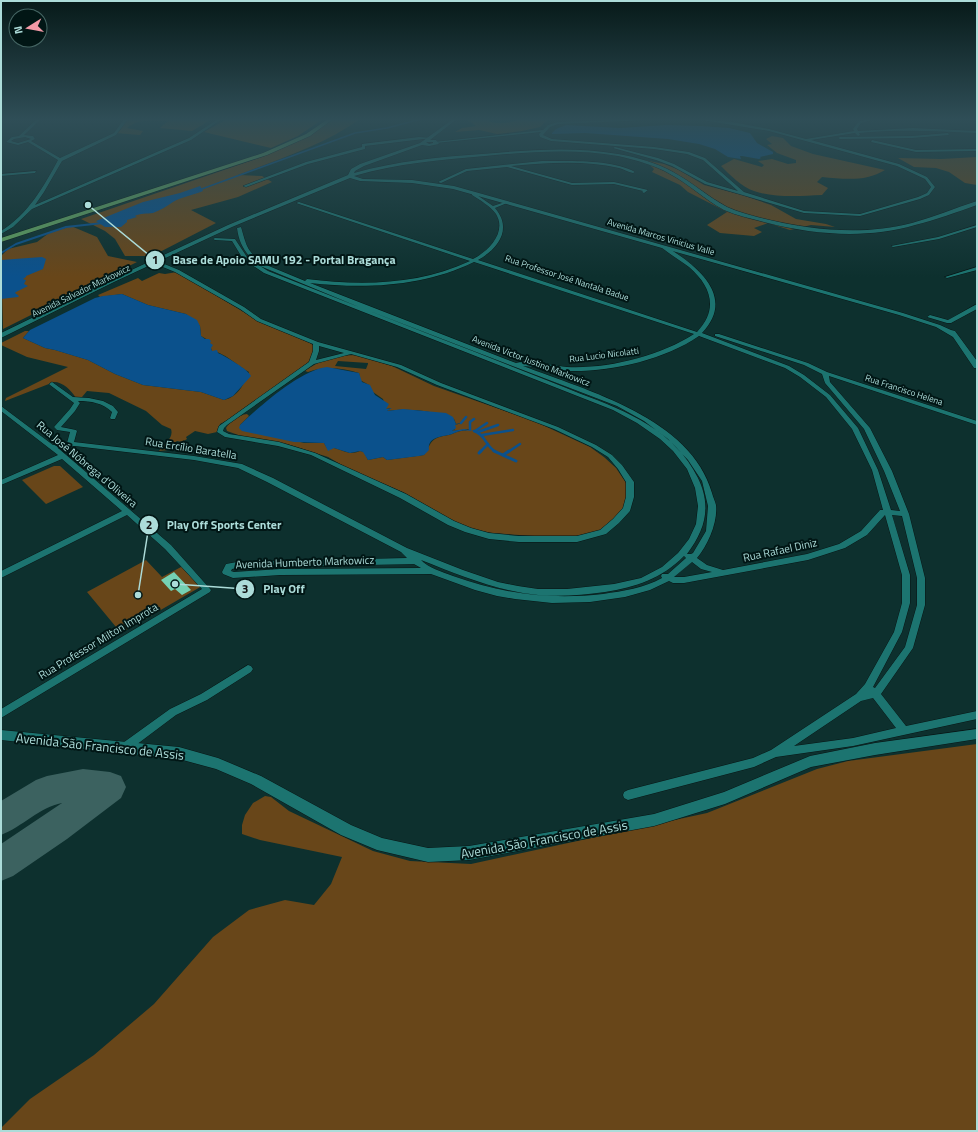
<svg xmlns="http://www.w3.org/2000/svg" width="978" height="1132" font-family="'Titillium Web',sans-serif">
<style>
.green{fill:#684619;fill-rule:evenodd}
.water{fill:#0b518c}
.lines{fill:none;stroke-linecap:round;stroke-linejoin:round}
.stream-far3{stroke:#0b518c;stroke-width:1.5}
.stream-far2{stroke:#0b518c;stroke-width:2}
.stream-far1{stroke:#0b518c;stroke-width:2.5}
.stream{stroke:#0b518c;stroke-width:3}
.taxiway{fill:#3c6260;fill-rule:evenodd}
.building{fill:#75d1b3}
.street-casing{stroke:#071514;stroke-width:1}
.secondary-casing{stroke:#071514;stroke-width:1}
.primary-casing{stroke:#071514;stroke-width:1}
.street{fill:#1c7470;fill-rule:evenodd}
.secondary{fill:#1c7470;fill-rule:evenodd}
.primary{fill:#61a360;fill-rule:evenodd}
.labels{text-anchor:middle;stroke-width:4;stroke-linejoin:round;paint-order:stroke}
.far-street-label{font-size:9px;fill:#acdcd9;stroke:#011615}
.street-label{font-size:11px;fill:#acdcd9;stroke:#011615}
.near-street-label{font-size:13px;fill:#acdcd9;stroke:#011615}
.leader{fill:none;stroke:#acdcd9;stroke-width:1.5}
.callout-dot{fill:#acdcd9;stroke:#011615;stroke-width:1.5}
.mark-label{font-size:12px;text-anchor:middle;font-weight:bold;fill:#111}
.callout-label{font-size:12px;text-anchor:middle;font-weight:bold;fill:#acdcd9;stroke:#011615;stroke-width:4;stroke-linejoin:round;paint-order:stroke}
</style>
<rect width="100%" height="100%" fill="#0d302e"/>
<g class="green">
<path d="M127,119h85l-20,12 -32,-3 8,-7c-14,0 -30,-3 -41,7l16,3 -3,4 -24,-2z"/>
<polygon points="227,119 323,119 298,136 271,148 204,132"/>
<path d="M334,119h26c-36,26 -81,40 -122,56l24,1 10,6 -34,15 -47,13 25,13 -64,33h-27l-10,-17 -10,-8 -24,-12 181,-62 46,-21z"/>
<path d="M467,119h25l-4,2c18,6 24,-2 42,-2l-2,2 20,-2 -8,8 -18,4 -25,3 -18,-4 -24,2 7,-4 14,-2z"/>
<path d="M772,136l11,2 8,8 22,8 72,16c-19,12 -41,9 -63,7l-5,5 11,6 -6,7c-22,1 -48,3 -68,-4 -12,-4 -24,-16 -33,-25l13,-7 28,8 2,-2 -6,-4 14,-2 16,5 8,-1v-3l-19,-7 -10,-8 5,-1 -6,-5z"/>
<polygon points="629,157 664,164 679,170 704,185 742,195 771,205 796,219 826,224 835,227 811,225 790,230 768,223 754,228 762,232 754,236 720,233 707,225 727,212 688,192 680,185 652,172 654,169 649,164"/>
<polygon points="977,157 977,185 965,183 949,172 936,168 914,167 898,158 941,159"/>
<polygon points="71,226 97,237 108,256 137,262 3,329 1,256 8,249 37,242 49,233"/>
<path d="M177,272l80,48 53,23 4,3 -2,14 -79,57 -13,7 -3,8 -9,2 -13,-3 -9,6 1,2 -5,3 -5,-1 -3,2 -4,-1 -3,3 1,5 -9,1c5,-7 15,-13 12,-22l-9,-4 -16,-14 -37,-18 -22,-2 -5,6 -6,1c-5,-8 -13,-16 -22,-16l-49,19 1,-3 62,-31 -41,-10 -26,-12v-2l24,-12h4l-6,7 22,10 10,2 33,10 27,14 28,11 58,7 23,8c14,-3 20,-16 25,-28 -11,-6 -27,-21 -37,-21l-4,-11 -7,-4 -1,-10 -14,-12 -38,-9 -26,-11 -22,3 -2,-2 40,-17 4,3 17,-8 6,1z"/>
<path d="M357,355l35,11 42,20 102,36 54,25 14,10 12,11 10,15 1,14 -4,12 -9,10 -15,12 -23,5h-42l-42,-3 -20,-4 -17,-7 -52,-30 -56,-24 -19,-11 -41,-13 -46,-8 -14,-5 -1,-3c4,-7 13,-13 21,-14l2,2 -9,9 64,18h20l3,5c2,1 5,0 7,0 10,2 14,8 26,3l4,1 4,8 15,-3 4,3 37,-5c9,-15 7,-17 25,-20 4,-1 8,-4 12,-4 4,-1 5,0 9,-2l-18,2 3,-2v-4l6,-2 -5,1 -2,-5c-23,-8 -42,-11 -67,-8l4,-3 -5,1 -3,-10 -10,-7 -4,-7 -9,-5 -1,-7c-16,-5 -35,-7 -51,-1l-3,-1c14,-11 34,-16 52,-16zM338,361l30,2v1l-2,5 -31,-3z"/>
<polygon points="54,466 60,466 83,487 46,504 22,480"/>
<polygon points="146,560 162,577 183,566 202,586 121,633 87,592"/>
<polygon points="977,744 977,1131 1,1131 1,1128 30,1099 94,1055 154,1004 213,937 249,910 285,900 314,905 331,884 342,857 260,840 242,834 242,825 245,815 253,803 265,796 271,797 289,811 373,851 410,861 471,864 707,813 817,769 848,761"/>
</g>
<g class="water">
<polygon points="566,125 620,128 666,125 701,126 729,128 750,133 757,143 773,152 773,154 760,157 761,158 759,159 742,156 740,156 741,159 728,157 715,149 699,144 668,139 585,133 552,134 552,133 556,129"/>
<path d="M200,186l3,5c-10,4 -22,6 -30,11 -6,4 -12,8 -20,11 -6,1 -13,0 -18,3l2,1 -10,3v2l-6,5h-16l-9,-6 47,-19 37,-9z"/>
<polygon points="42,257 46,259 43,269 26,276 26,277 23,279 26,280 24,284 28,286 16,292 15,293 19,296 18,297 1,299 1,260"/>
<path d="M122,294l26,11 38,9 11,6 3,6 1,10 4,3h4l2,2 -1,2 3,2 -2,3 1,3 5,-1 1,3c7,3 31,17 33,23l-18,20 -9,4 -23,-8 -58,-7 -28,-11 -27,-14 -33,-10 -10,-2 -22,-10 7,-8 65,-32 8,-2z"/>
<path d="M327,367l32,6 3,9 8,3 5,10 14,9 -3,5 6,-1 -5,3 16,-2 43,4 7,4 3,7 5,-1 -6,2 1,3 -4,3 12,-2 10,2c-5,0 -9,-1 -13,0 -3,0 -6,2 -9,3 -9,3 -25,2 -23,16l-5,5 -5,1 -32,4 -4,-3 -15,3 -5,-8 -3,-1 -10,2 -16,-5 -6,3 -4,-8 -30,-1 -52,-11 -3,-3 1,-3c19,-18 60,-55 87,-58z"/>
</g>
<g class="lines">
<polyline class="stream-far3" points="199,190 355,133 387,128 421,119"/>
<polyline class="stream-far2" points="1,253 16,244 66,227 103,223"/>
<g class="stream-far1">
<polyline points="461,423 466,417"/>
<polyline points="470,429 470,422 474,419"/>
<path d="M474,431c11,3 12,16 22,21"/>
<polyline points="475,431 487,423"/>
<polyline points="478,432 498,425"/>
<polyline points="482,435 513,430"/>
<polyline points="480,452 488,444"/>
<polyline points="508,452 520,444"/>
</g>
<g class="stream">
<polyline points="494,451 516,461"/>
<polyline points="479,453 481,451"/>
<polyline points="503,455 509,451"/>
</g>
<path class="taxiway" d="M83,769l27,3 11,4 5,11 -5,11 -54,41 -54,37 -12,5v-37l61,-41c-22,4 -40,24 -61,32v-34l35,-21 11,-4z"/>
</g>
<polygon class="building" points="174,572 191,590 182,595 175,589 171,591 161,580"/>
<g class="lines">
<g class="street-casing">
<g id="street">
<path d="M37,119h4l-17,16 9,1 2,3 -4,2 29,17 54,-25 10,-14h4l-12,16 -54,26 -18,31 -9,13 154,-67 29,-19h4l-31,21 -159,69 -19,18 -12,7v-3c27,-17 42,-43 57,-71l-30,-18 -10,3 -12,-3 6,-5 7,-1zM25,137l6,2 -13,4 -7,-2 3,-2z"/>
<path d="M645,119h26l-113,5 -8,3 -7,8 9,4 102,8 35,5 16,6 39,34 60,19 56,3 58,-17 9,-4 4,-6 -6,-8 -28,-13 -128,-35 -73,-12 36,3 37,7 37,10 48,-8 -1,-2 6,-8 17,-2 -15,4 -4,6 1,2 55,-3 64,3v2c-39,-2 -79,-4 -118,0l1,2 -2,1 -3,-3 -44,7 88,24 28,13 8,10 -6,8 -9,4 -60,17 -56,-3 -99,-29 -33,-18 -16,-6 -43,-12 2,-1 43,11 16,6 33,18 31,9 -35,-31 -16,-6 -33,-5 -103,-8 -11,-4 -1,-3 2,-2 -105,11 -2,-1 109,-12 5,-5 10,-3z"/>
<polygon points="966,119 977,119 977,121"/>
<polygon points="948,133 949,135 912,138 840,139 838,138 840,137 912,136"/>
<polygon points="419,137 432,138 365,146 365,149 308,164 246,187 243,186 306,162 362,147 362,144"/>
<polygon points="872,140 916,150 977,149 977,151 916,152 871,142"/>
<path d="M542,161c26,0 71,-2 93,11l-2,1c-5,-1 -10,-4 -14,-5 -35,-8 -73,-5 -108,-2l61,17 42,-1 34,8 -4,3 -2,-1 1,-1 -29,-7 -42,1 -65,-18 -40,4 -26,12 -3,-1 28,-13z"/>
<polygon points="36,171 35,173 1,176 1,174"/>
<path d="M472,193h2l19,13 12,-4 2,1 -12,5c18,21 3,41 -17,52l219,72c22,-23 14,-46 -8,-65 -9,-7 -20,-13 -28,-20l4,-1c31,19 72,50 37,87l87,33 15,9 26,20 28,33 20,42 13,40 9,1 -16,-40 -20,-42 -39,-46 -3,-9 -18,-9 -89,-29v-2h4l89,29 19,9 150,49v4l-148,-49 1,6 40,46 22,43 17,43 16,64v27l-12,43 -32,46 25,32 71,-15v8l-124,27 -77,11 -22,10 -126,33 -4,-2 -1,-3 1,-3 4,-2 125,-32 18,-8 85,-56 9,-10 29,-52 8,-29v-28l-17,-60 -18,20 -22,13 -37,12 -124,23h-11l-4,-2 -19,9 -25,7 -35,5 -38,1 -37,-4 -18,-3 -22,-6 -44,-16 -151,1 -47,3 -10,-4 -1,-2 4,-8 11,-2 170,-4 -6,-6 -134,-70 -29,-14 -44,-8 -119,-14 -17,2 113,97 40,45 -1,2 -209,126v-9l201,-120 -37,-40 -38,-34 -126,63v-7l121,-60 -60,-52 -61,26v-5l57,-25 -57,-44v-5l52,39 14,-2 3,-11 -13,-2 -3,-3 16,-18 4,-6 -24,-18 -1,-1 3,-2 21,15 16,1 14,3 10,5 5,6 -3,7h-4l-1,-1 2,-6c-9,-9 -21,-11 -34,-11l2,2 -5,8 -14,16 15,3 1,1 -3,11 120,14 48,8 31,14 134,70 56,22 35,12 20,4 20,3h29l47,-5 27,-6 21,-11 16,-14 11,-14 7,-15 2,-18 -3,-18 -8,-19 -14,-18 -13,-12 -23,-16 -24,-13 -349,-137 -21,-14 -11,-18 -17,-1 -2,-1 2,-1 20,1 12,18 13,9c-13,-10 -21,-21 -23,-38l4,-1c6,20 5,23 23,37l41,17 2,-2c55,7 111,6 163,-18l-174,-58 3,-1 174,57c16,-8 34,-27 23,-45 -6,-8 -16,-14 -24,-19zM474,262l220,72c-34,22 -86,35 -127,33 -14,-1 -38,-8 -51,-4l-206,-80c55,6 113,4 164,-21zM260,266l99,41 -91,-36zM367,310l250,96 27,15 24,18 20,21 14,21 6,25 -2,25 -13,22 -2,1h-4c18,-24 25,-47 11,-76 -23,-47 -71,-67 -117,-84 -22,-9 -45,-18 -68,-27 -48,-19 -97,-38 -146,-57zM699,336l86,32 15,9 26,20 26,32 20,41 11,40h-3l-19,21 -22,13 -32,10 -84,16 -16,-5 -10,-7c11,-13 21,-36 19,-53 -1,-4 -3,-8 -4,-12 -21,-75 -124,-102 -189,-127 15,1 31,4 46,5 42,1 95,-11 130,-35zM892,515l10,1 15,62v27l-12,42 -30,41 -2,-1 29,-55 8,-29v-28zM684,556l2,2 -18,16h-6l-1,2 1,2c-18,10 -39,13 -59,16 -52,6 -100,0 -150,-18 -10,-4 -25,-8 -32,-16 38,15 76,31 117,35 22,2 45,0 67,-3 31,-5 56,-13 79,-36zM692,562l9,7 11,3 -28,5h-10zM414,564l7,4 -141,1 -46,3 -3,-1 1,-2 5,-1zM873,698l23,30 -43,10 -59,8 67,-45z"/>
<polygon points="977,225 977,227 939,239 893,247 891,246 938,237"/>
<path d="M153,261h4l22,9 65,37 17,12 57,23 83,23 40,18 117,44 38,18 16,10 10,10 12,17v15l-4,14 -11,12 -13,11 -29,8h-58l-30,-3 -24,-7 -17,-7 -48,-27 -89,-43 -33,-9 -53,-9 -8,-5 2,-6 90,-64 4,-11v-7l-56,-23 -17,-12 -65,-37 -22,-9zM319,346l25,7 -28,7 3,-9zM351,354l46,13 40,18 117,44 38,18 16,10 10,12 8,13v15l-3,11 -10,11 -13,11 -23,6h-58l-30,-3 -18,-5 -17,-7 -48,-27 -91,-41 -36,-11 -50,-8 -6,-3 1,-3 3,-3 87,-61z"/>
<polygon points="977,267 977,270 947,278 945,277"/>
<polygon points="248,665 251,666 253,669 251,672 207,700 176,715 128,751 124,752 120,751 119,748 120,745 170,709 201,694"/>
</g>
</g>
<g class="secondary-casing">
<g id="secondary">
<path d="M453,119h4l-27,21h6l3,4 -10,2 -7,-1 -58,21 -9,5 -1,2c43,-12 83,-16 128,-19 45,-4 91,-8 136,0 18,3 39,9 55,18 19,10 35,25 54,35 11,5 23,8 34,11 49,12 102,18 151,5 22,-6 43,-15 65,-22v4c-20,7 -41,15 -62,20 -47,14 -100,10 -147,-2 -15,-4 -30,-7 -44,-13 -19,-10 -35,-26 -54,-36 -15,-9 -35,-14 -52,-18 -44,-8 -89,-4 -133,0 -46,4 -86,7 -131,20l9,3 49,1 42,6 449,127 37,12 11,5 4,1 22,30v7h-3l-21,-31 -17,-10 -37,-12 -446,-126 -41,-6 -52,-2 -10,-3 -118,49 -118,55 -113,56v-5l109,-53 118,-55 120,-50 3,-6 9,-5 60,-21zM426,142h7v1l-4,1z"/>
<polygon points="977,304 977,309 951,323 947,323 927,317 930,315 948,320"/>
<polygon points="977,729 977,739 875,755 811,767 725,804 654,826 469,860 428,862 377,850 341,835 251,784 216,769 179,759 1,740 1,730 179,747 218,758 261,776 351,825 382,838 428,848 469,846 654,814 724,792 810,756 875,743"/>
</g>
</g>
<g class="primary-casing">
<polygon id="primary" points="328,119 333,119 310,136 267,155 1,242 1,238 263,153 306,134"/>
</g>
<use href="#street" class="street"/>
<use href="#secondary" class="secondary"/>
<use href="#primary" class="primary"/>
</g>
<linearGradient id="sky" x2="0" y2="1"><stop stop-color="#071a19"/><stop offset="0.43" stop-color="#2f4e57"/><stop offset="1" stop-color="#2f4e57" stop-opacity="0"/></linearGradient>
<rect width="978" height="277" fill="url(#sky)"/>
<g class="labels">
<g class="far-street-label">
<text transform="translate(661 237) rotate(16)" y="3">Avenida Marcos Vinicius Valle</text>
<text transform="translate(567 278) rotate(18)" y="3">Rua Professor José Nantala Badue</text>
<text transform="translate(81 291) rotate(-26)" y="3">Avenida Salvador Markowicz</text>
<text transform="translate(604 355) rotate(-7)" y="3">Rua Lucio Nicolatti</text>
<text transform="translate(531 361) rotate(21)" y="3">Avenida Victor Justino Markowicz</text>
<text transform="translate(904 390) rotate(18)" y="3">Rua Francisco Helena</text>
</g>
<g class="street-label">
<text transform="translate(191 448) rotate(9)" y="4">Rua Ercílio Baratella</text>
<text transform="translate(87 464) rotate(40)" y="4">Rua José Nóbrega d'Oliveira</text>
<text transform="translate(780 550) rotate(-12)" y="4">Rua Rafael Diniz</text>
<text transform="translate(305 562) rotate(-2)" y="4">Avenida Humberto Markowicz</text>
<text transform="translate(98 641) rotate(-31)" y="4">Rua Professor Milton Improta</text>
</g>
<g class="near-street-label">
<text transform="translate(100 746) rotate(6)" y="5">Avenida São Francisco de Assis</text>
<text transform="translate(544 839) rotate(-10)" y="5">Avenida São Francisco de Assis</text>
</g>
</g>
<path class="leader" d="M88 205L155 260M138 595L149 525M175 584L245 589"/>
<g class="callout-dot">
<circle cx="88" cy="205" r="4"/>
<circle cx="138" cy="595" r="4"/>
<circle cx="175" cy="584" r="4"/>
<circle cx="155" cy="260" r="10"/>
<circle cx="149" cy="525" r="10"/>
<circle cx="245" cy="589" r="10"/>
</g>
<g class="mark-label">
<text x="155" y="264">1</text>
<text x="149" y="529">2</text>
<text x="245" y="593">3</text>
</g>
<g class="callout-label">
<text x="284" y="264">Base de Apoio SAMU 192 - Portal Bragança</text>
<text x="224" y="529">Play Off Sports Center</text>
<text x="284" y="593">Play Off</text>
</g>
<rect width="978" height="1132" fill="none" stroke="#acdcd9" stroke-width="4"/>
<g transform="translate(28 28) rotate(259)"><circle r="19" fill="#011615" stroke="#456563"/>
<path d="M0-3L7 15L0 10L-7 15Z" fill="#f39aa7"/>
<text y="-6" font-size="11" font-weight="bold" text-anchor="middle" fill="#acdcd9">N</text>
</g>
</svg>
